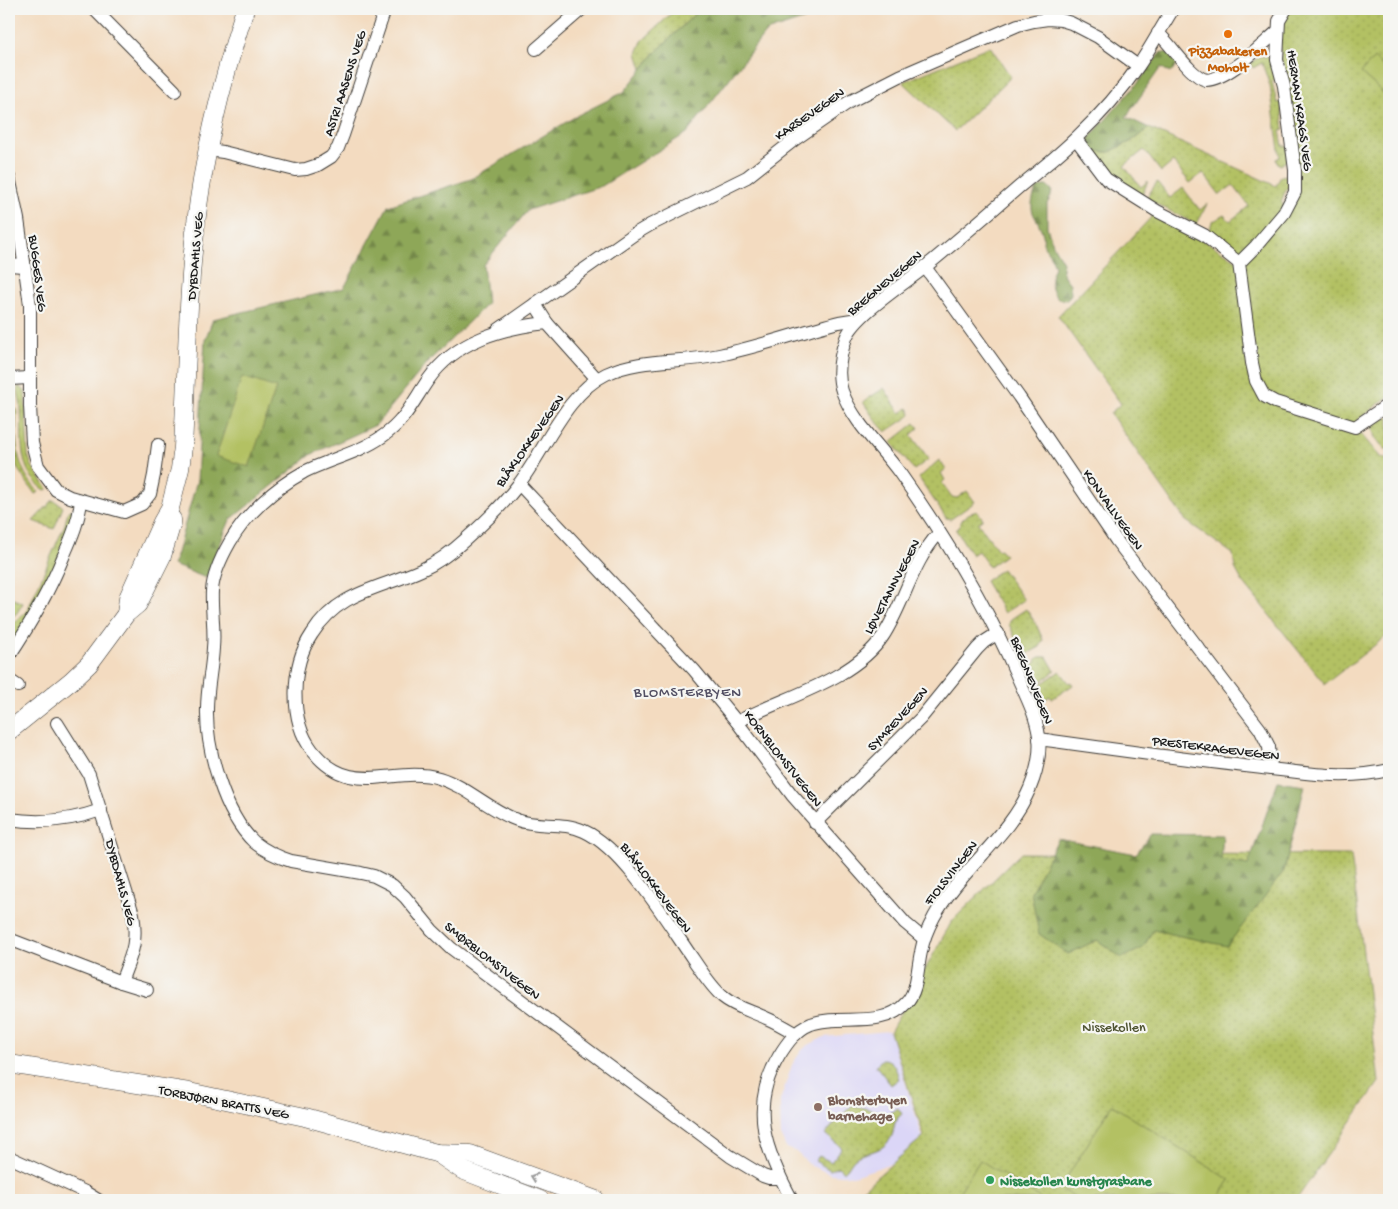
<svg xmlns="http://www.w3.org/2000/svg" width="1398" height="1209" font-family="'Gochi Hand',sans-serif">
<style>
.built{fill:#dbd6f7}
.green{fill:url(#green-dots);stroke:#686e40}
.forest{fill:url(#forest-firs);stroke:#55623a}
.pitch{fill:#b3c163;stroke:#686e40}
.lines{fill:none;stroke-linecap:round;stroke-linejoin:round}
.street-casing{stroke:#3c3935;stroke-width:14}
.secondary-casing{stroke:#3c3935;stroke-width:19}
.street{stroke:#fff;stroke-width:12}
.secondary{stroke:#fff;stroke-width:18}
.oneway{stroke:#999}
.food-dot{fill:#e8710a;stroke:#f6f6f2;stroke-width:2}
.education-dot{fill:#8d6e63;stroke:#f6f6f2;stroke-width:2}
.leisure-dot{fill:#2e9e5b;stroke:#f6f6f2;stroke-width:2}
.labels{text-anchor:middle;stroke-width:4.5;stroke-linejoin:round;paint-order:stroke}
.food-label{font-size:14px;font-weight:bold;fill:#c56008;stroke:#f6f6f2}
.street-label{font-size:14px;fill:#1c1c1c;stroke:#f6f6f2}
.park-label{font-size:14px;fill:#515635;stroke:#f6f6f2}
.education-label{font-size:14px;font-weight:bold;fill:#785e54;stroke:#f6f6f2;text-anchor:start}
.leisure-label{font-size:14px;font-weight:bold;fill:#27864d;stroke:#f6f6f2;text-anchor:start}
.neighbourhood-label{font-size:15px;letter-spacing:1px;fill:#524f63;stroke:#f6f6f2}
</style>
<defs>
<pattern id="green-dots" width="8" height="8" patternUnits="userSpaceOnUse" patternTransform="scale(1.25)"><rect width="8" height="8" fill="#b3c163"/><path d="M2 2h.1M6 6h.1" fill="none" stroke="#99a555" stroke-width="1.8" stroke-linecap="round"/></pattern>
<pattern id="forest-firs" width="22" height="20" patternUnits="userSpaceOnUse" patternTransform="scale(1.25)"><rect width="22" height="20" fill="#8ea759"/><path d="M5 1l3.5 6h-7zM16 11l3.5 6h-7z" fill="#738749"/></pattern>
</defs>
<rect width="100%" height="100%" fill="#f6f6f2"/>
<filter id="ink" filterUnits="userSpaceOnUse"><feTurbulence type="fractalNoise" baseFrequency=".02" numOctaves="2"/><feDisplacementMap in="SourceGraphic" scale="10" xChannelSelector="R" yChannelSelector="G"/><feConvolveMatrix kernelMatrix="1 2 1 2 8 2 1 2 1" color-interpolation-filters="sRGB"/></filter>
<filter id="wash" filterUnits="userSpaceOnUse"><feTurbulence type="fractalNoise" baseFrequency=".0096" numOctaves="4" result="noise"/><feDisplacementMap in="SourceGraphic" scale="20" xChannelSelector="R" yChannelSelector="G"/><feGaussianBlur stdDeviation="1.12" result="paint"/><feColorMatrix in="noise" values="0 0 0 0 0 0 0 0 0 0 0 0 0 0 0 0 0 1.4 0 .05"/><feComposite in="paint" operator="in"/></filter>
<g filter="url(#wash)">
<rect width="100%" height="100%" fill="#f3dbc0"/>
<polygon class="built" points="889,1031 926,1148 915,1156 853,1176 831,1174 811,1166 795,1151 786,1148 781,1136 780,1101 792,1065 801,1051 807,1046 824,1037"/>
<g class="green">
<polygon points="676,9 700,9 655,53 642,69 637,53 642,41"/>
<polygon points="1295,9 1389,9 1389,396 1358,420 1355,427 1381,458 1389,460 1389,634 1325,684 1242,581 1235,568 1233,554 1185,520 1110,413 1121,404 1058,316 1157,211 1239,262 1295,192 1278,31 1288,14"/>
<polygon points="990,46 1011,77 955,131 903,82"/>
<polygon points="1261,56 1268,57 1270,59 1277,79 1272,81 1277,103 1281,102 1284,130 1280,131 1283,146 1287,146 1288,159 1281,165 1277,163 1276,159 1280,157 1270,86 1262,63 1253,68 1250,63"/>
<polygon points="1149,128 1276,186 1281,176 1287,175 1289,177 1290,188 1286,189 1281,202 1284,206 1244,251 1235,252 1209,231 1212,222 1224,215 1230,221 1249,206 1233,185 1220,195 1203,173 1190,183 1173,162 1161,172 1144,150 1124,166 1141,187 1148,181 1142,195 1117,183 1092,151 1109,152 1130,142"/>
<polygon points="1157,182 1170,198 1183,188 1200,210 1207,204 1198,222 1195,224 1149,200 1147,197"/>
<path d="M19,386l6,5 3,64 4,11 16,23 -3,1c-29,-20 -22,-50 -24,-80 0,-8 -3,-15 -3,-23z"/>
<polygon points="884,388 900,413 908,408 911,414 910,416 886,432 875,420 863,402"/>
<path d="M17,409c-2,32 -2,59 22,83l-4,2 -18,-26 -6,-56z"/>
<polygon points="1389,417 1389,449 1385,449 1375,438 1372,427 1378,421"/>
<polygon points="915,423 919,428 911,435 929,459 914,470 891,442"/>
<polygon points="939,460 946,469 941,473 945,480 942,483 952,497 957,498 967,491 975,502 951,519 946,518 919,478"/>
<polygon points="53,500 61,505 63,507 54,529 33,521"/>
<polygon points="71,510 73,510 74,519 47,587 9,648 9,628 27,611 65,524 68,511"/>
<polygon points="977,511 983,519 978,523 998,550 1000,549 1005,555 989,567 978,551 972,555 956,530 961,525 959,523 968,514"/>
<polygon points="1002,569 1024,600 1004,613 985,581"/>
<polygon points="9,597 23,603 17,613 9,619"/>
<polygon points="1026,609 1036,624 1043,640 1040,647 1027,654 1022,653 1009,624 1011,619"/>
<polygon points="1040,657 1047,657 1055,671 1042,681 1037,682 1029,667 1031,663 1032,665 1037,662 1036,659"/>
<polygon points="1060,671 1069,683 1071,682 1073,685 1052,699 1050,696 1044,700 1038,686"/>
<polygon points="1021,853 1351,855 1379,1082 1296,1200 850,1200 924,1136 890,1032 952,921"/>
<path d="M882,1059c12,0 14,10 17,20l-8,6 -15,-19z"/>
<path d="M852,1105l36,9 10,-6 4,6c-12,10 -5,16 -13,27 -10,13 -26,10 -35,18 -4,4 -5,9 -10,13l-6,-5 -8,3 -15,-9 4,-5 12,6 11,-14 -17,-14z"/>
</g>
<g class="forest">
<polygon points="700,9 836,9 766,32 687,133 602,186 528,210 483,265 487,304 428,362 376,425 312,454 230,520 206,578 173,565 177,553 197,480 205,340 213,319 344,288 388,206 471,179 578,115 624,92 655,53"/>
<polygon points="1161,52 1169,53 1178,63 1170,73 1161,67 1126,117 1149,128 1130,142 1109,152 1092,151 1089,142 1090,137 1138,83"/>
<path d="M1043,186h5l4,4 -1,6 -4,8v23l7,20 9,15 -1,7 2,7 6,8 1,10 -4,6 -9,-1c-6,-6 -9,-16 -6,-25 1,-4 4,-6 2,-10 -2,-8 -9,-14 -11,-21 0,-3 1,-5 0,-8 -6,-22 -18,-20 -6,-47z"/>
<polygon points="1278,781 1305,785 1284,871 1227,946 1153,930 1143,948 1122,958 1097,940 1068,954 1039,934 1031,892 1058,839 1136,854 1151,834 1223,835 1221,860 1248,865"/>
</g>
<g class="pitch">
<polygon points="1374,58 1389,72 1389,91 1386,95 1361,73"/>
<polygon points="242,377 276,388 249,467 216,456"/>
<polygon points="1112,1105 1230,1180 1217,1200 1080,1200 1060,1188"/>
<polygon points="980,1160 1043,1200 954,1200"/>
</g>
</g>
<g filter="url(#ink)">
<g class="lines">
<g class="street-casing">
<g id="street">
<polyline points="94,9 175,91"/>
<polyline points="1286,9 1279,21 1277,60 1284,86 1295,170 1295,192 1284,213 1256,246 1239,263 1252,363 1256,381 1264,396 1275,402 1355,427 1389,404"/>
<path d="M1158,33c15,13 31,42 48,47 23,-1 54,-34 72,-49"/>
<polyline points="536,49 582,9"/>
<polyline points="1076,139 1106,179 1157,211 1204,235 1239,263"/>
<polyline points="209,150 223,152 295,170 306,169 318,165 331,157 338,148 343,135 385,9"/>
<polyline points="9,177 18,219 30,305 30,406 32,443 38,466 56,490 70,497 124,512 142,504 150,494 154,475 158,445"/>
<polyline points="9,265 23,266"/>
<polyline points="925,267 1019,397 1116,540 1260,729 1269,747 1271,769"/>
<polyline points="547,323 535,304 633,235 650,225 747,177 794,140 849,102 900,76 1018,25 1034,21 1048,19 1061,20 1071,23 1098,37 1138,66"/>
<polyline points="498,330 535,304"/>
<polyline points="9,379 30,378"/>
<path d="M597,379l-50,-56c-45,5 -91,17 -119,57 -14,20 -23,41 -45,56 -24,17 -53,23 -79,36 -29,16 -57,41 -74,70 -8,14 -17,32 -18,49 -1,19 3,38 1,57 -1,20 -6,40 -6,61 -1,40 17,105 47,133 11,9 24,15 37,19l70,12 13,3 18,9 13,12 27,33 19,18 279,208 33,20 6,2h11"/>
<polyline points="519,484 694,670 737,722 792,795 905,923 924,939"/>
<path d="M9,656c22,-33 40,-64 55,-101 8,-18 15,-35 17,-54"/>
<polyline points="9,680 18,686"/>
<path d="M737,722c46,-25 116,-41 146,-86 21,-32 29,-74 56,-103"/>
<path d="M57,723l32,51 44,140c5,30 -2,41 -12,68"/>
<path d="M1039,739c72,10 143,20 215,28 46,5 89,14 135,3"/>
<path d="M9,819c32,5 61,2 92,-9"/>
<polyline points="815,823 921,718 977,649 984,642 998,633"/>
<polyline points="9,939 121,982 147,990"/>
<path d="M796,1034c-10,-6 -20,-12 -30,-16 -15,-7 -31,-11 -43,-21 -12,-10 -21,-25 -30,-38 -25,-36 -69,-110 -109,-128 -21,-10 -46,-3 -67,-11 -28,-10 -49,-33 -78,-42 -46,-13 -88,22 -127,-28 -23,-30 -21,-85 0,-116 27,-43 67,-45 109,-64 16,-7 32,-19 45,-31 18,-16 37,-34 52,-54 26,-33 48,-92 88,-111 33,-16 73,-11 108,-18 42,-8 83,-23 125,-34l19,-3"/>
<polyline points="9,1157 85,1192 98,1200"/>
<path d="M792,1200c-26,-48 -44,-92 -13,-144 8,-13 17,-26 32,-32 30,-11 71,6 95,-21 12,-12 11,-34 15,-51 2,-12 7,-24 13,-35 26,-47 76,-81 96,-129 7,-17 11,-35 9,-52 -3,-21 -13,-40 -21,-58 -31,-73 -73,-141 -119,-206 -19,-26 -46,-50 -57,-81 -6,-18 -2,-36 4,-53 9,-23 58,-54 79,-71 32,-26 63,-53 94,-80 19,-16 40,-32 58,-50 22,-21 43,-44 60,-69 13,-19 24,-40 36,-59"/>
</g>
</g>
<g class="secondary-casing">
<g id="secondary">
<path d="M126,614l2,-16 34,-76 8,-14 10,-39 3,-22c4,-74 4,-150 13,-224 8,-72 27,-145 49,-214"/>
<polyline points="9,731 71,681 89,664 126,614 138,604 162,556 172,523 172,519"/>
<polyline points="9,1064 189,1092 305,1117 436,1153 470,1154 596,1200"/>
<polyline points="437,1153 462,1170 540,1200"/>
</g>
</g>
<use href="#street" class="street"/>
<use href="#secondary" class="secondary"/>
</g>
<defs><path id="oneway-chevron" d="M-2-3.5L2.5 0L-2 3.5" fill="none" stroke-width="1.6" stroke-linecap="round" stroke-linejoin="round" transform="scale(1.25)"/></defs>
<use class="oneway" href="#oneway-chevron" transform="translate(534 1177) rotate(-160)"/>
</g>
<circle class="food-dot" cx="1228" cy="34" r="5"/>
<circle class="education-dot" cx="818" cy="1107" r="5"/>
<circle class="leisure-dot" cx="990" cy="1180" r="5"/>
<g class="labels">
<g class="food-label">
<text x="1228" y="55">Pizzabakeren<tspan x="1228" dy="16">Moholt</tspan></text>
</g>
<g class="street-label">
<text transform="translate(344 83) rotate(-72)" y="5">ASTRI AASENS VEG</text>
<text transform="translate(1301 110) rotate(82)" y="5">HERMAN KRAGS VEG</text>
<text transform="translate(809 113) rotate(-35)" y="5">KARSEVEGEN</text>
<text transform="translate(194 256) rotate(-85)" y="5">DYBDAHLS VEG</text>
<text transform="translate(39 273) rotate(83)" y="5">BUGGES VEG</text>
<text transform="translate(884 282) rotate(-40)" y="5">BREGNEVEGEN</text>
<text transform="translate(529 440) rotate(-55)" y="5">BLÅKLOKKEVEGEN</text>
<text transform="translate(1114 509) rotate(55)" y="5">KONVALLVEGEN</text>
<text transform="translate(891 586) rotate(-62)" y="5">LØVETANNVEGEN</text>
<text transform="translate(1033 680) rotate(68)" y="5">BREGNEVEGEN</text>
<text transform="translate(897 718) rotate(-47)" y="5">SYMREVEGEN</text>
<text transform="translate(1216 747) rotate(7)" y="5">PRESTEKRAGEVEGEN</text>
<text transform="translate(784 758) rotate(52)" y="5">KORNBLOMSTVEGEN</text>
<text transform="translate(950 872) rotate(-52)" y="5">FIOLSVINGEN</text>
<text transform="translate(122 882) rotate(75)" y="5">DYBDAHLS VEG</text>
<text transform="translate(657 887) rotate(53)" y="5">BLÅKLOKKEVEGEN</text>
<text transform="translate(493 960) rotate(38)" y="5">SMØRBLOMSTVEGEN</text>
<text transform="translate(224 1101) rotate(11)" y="5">TORBJØRN BRATTS VEG</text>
</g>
<g class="park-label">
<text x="1114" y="1031">Nissekollen</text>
</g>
<g class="education-label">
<text x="828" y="1104">Blomsterbyen<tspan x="828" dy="16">barnehage</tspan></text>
</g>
<g class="leisure-label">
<text x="1000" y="1185">Nissekollen kunstgrasbane</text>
</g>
<g class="neighbourhood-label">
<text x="688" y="696">BLOMSTERBYEN</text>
</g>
</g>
<rect width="1398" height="1209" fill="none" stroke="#f6f6f2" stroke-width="30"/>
</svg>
